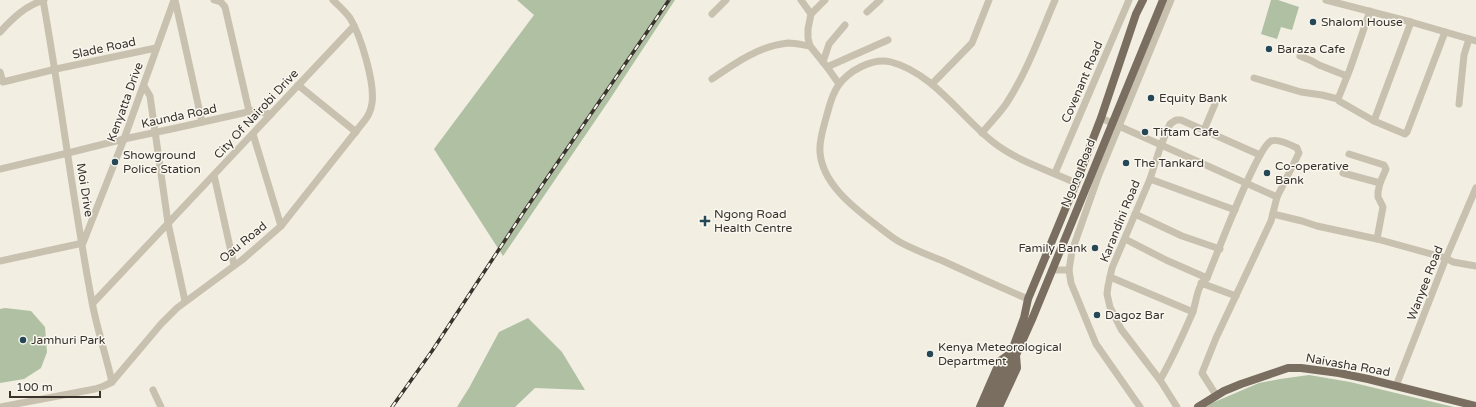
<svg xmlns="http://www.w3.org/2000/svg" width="1476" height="407" font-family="'Varela Round',sans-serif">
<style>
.green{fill:#afc0a3}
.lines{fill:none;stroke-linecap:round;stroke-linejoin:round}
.minor{stroke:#c9c1af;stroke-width:7}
.major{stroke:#796e5f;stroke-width:8}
.rail-casing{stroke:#39332c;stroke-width:3.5}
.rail{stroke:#f9f7ef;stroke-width:2;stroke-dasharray:6;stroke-linecap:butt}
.poi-dot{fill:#264856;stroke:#f9f7ef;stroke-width:1.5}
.labels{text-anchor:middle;stroke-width:3;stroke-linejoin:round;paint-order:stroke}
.poi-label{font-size:12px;fill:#39332c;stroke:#f9f7ef;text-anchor:start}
.street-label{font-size:12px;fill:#39332c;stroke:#f9f7ef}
</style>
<rect width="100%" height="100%" fill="#f2eee2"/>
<g class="green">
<polygon points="517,0 675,0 608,102 503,256 434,149 534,15"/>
<polygon points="1271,0 1278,0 1299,7 1292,30 1281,27 1277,39 1261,34"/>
<polygon points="5,308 31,311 45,327 47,352 41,368 24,379 0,383 0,309"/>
<polygon points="528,318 562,352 585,390 535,388 515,407 457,407 469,388 499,332"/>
<polygon points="1309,375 1350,382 1454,407 1206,407 1212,403 1259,383 1280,379"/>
</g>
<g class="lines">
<g class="minor">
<path d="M43,0c18,100 30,202 49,302 5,27 14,53 20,80"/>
<polyline points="175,0 202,122"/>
<polyline points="214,0 221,2 225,7 249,111"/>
<polyline points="801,0 811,14"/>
<polyline points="825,0 811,14 808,29 808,38 810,46 827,67 839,84"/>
<polyline points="1326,0 1411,22 1476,41"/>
<polyline points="867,12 880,0"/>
<polyline points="712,14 726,0"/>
<polyline points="1411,22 1374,121 1405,134 1407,132 1445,32"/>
<path d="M0,32c13,-14 25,-26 44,-32"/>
<polyline points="1300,56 1312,61 1319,65 1347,76"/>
<polyline points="823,62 829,44 845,25"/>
<polyline points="827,67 888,40"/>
<polyline points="0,72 3,82 56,69 156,48"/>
<polyline points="1254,78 1301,92 1322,95 1338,99 1350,69 1370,11"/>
<path d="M712,79c23,-16 47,-33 76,-36 7,0 15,2 22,3"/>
<polyline points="932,84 972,43 989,0"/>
<polyline points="298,85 356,132"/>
<polyline points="144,86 150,96 168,223 185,301"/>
<polyline points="1338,99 1339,101 1374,121"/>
<polyline points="1459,104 1464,55 1469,39"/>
<polyline points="1101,118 1277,197"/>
<polyline points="1204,130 1215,104"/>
<path d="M982,133c8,-10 17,-19 24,-29 21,-32 34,-69 49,-104"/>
<polyline points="253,134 281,226"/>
<polyline points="1349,154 1384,165 1386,169 1380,183 1378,192 1378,197 1383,207 1377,239"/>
<polyline points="0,169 68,153 124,139 176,128 252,111 271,114"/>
<polyline points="1055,173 1129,0"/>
<polyline points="1343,173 1380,183"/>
<polyline points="214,175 234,265"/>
<polyline points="1150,179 1235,210"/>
<polyline points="1135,214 1182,236 1220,249"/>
<polyline points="1273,214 1302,221 1317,226 1377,239 1446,258 1453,262 1476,266"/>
<polyline points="1125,239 1166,260 1207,278"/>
<polyline points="0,261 83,243 124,139 174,0"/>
<polyline points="1052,270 1069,270"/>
<polyline points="1110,277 1193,312"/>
<polyline points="1201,283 1236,296"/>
<path d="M1028,299c-28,-12 -57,-25 -85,-38 -15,-6 -31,-12 -45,-20 -8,-5 -15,-11 -23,-17 -22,-17 -53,-41 -55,-72 -1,-11 3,-23 6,-34 3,-10 5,-22 12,-32 10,-15 35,-29 53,-24 42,11 69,54 102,80 24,19 55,28 83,41"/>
<polyline points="93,303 354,26"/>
<path d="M1160,380c12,-21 22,-43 32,-66 5,-12 4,-28 15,-36 9,-21 50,-131 64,-137 7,-3 20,4 26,7l2,5 -22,44 -6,24 -55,117 -14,35 14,22"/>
<polyline points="1396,386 1446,258 1476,188"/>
<polyline points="153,390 161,407"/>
<path d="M0,407l95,-18 9,-3 8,-4 49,-58 16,-16 65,-48 39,-34 84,-106c4,-5 6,-10 7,-17 3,-20 -11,-67 -22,-85 -5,-7 -11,-12 -17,-18"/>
<polyline points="1140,407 1096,344 1071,283 1069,270 1072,251 1098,177 1171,0"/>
<polyline points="1177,407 1160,380 1121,329 1110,307 1107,294 1108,286 1112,268 1150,179 1161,145 1170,124 1176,120 1181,120 1260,155"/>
</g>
<g class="major">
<polyline points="980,407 1000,361 1011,353 1024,318 1028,299 1076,183 1101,118 1136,14 1143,0"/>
<polyline points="986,407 1010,355"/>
<polyline points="993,407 1015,358"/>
<polyline points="999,407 1017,368 1016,355 1033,317 1163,0"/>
<polyline points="1198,407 1224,391 1241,384 1288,368 1301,368 1339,373 1368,379 1476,406"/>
</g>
<g class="rail-casing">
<polyline id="rail" points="392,407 432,351 523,213 669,0"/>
</g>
<use href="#rail" class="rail"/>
</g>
<g class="poi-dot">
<circle cx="1313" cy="22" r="4"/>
<circle cx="1269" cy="49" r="4"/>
<circle cx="1151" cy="98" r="4"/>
<circle cx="1145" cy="132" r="4"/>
<circle cx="115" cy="162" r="4"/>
<circle cx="1126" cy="163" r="4"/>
<circle cx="1267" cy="173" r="4"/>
<path d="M703 215h4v4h4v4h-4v4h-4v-4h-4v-4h4z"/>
<circle cx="1095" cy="248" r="4"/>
<circle cx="1097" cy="315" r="4"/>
<circle cx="23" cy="340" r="4"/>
<circle cx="930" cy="354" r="4"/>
</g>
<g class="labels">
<g class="poi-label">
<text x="1321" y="26">Shalom House</text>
<text x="1277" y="53">Baraza Cafe</text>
<text x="1159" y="102">Equity Bank</text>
<text x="1153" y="136">Tiftam Cafe</text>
<text x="123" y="159">Showground<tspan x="123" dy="14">Police Station</tspan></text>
<text x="1134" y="167">The Tankard</text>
<text x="1275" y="170">Co-operative<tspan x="1275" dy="14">Bank</tspan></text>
<text x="714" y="218">Ngong Road<tspan x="714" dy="14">Health Centre</tspan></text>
<text x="1087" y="252" text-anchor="end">Family Bank</text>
<text x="1105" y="319">Dagoz Bar</text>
<text x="31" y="344">Jamhuri Park</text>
<text x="938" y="351">Kenya Meteorological<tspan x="938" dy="14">Department</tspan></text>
</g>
<g class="street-label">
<text transform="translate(104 48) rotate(-12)" y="4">Slade Road</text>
<text transform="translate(1082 82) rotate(-67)" y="4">Covenant Road</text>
<text transform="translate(125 102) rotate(-70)" y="4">Kenyatta Drive</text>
<text transform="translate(256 114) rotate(-47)" y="4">City Of Nairobi Drive</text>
<text transform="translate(179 116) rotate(-12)" y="4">Kaunda Road</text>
<text transform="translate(1078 173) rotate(-68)" y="4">Ngong Road</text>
<text transform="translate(85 190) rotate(81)" y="4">Moi Drive</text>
<text transform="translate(1120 221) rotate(-68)" y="4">Karandini Road</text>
<text transform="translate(243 242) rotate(-39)" y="4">Oau Road</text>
<text transform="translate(1425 283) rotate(-69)" y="4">Wanyee Road</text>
<text transform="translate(1348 365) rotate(10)" y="4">Naivasha Road</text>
</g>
</g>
<path d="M10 391v6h90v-6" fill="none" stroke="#39332c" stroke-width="2"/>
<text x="16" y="391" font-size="12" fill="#39332c" stroke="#f9f7ef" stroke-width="3" paint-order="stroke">100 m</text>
</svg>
